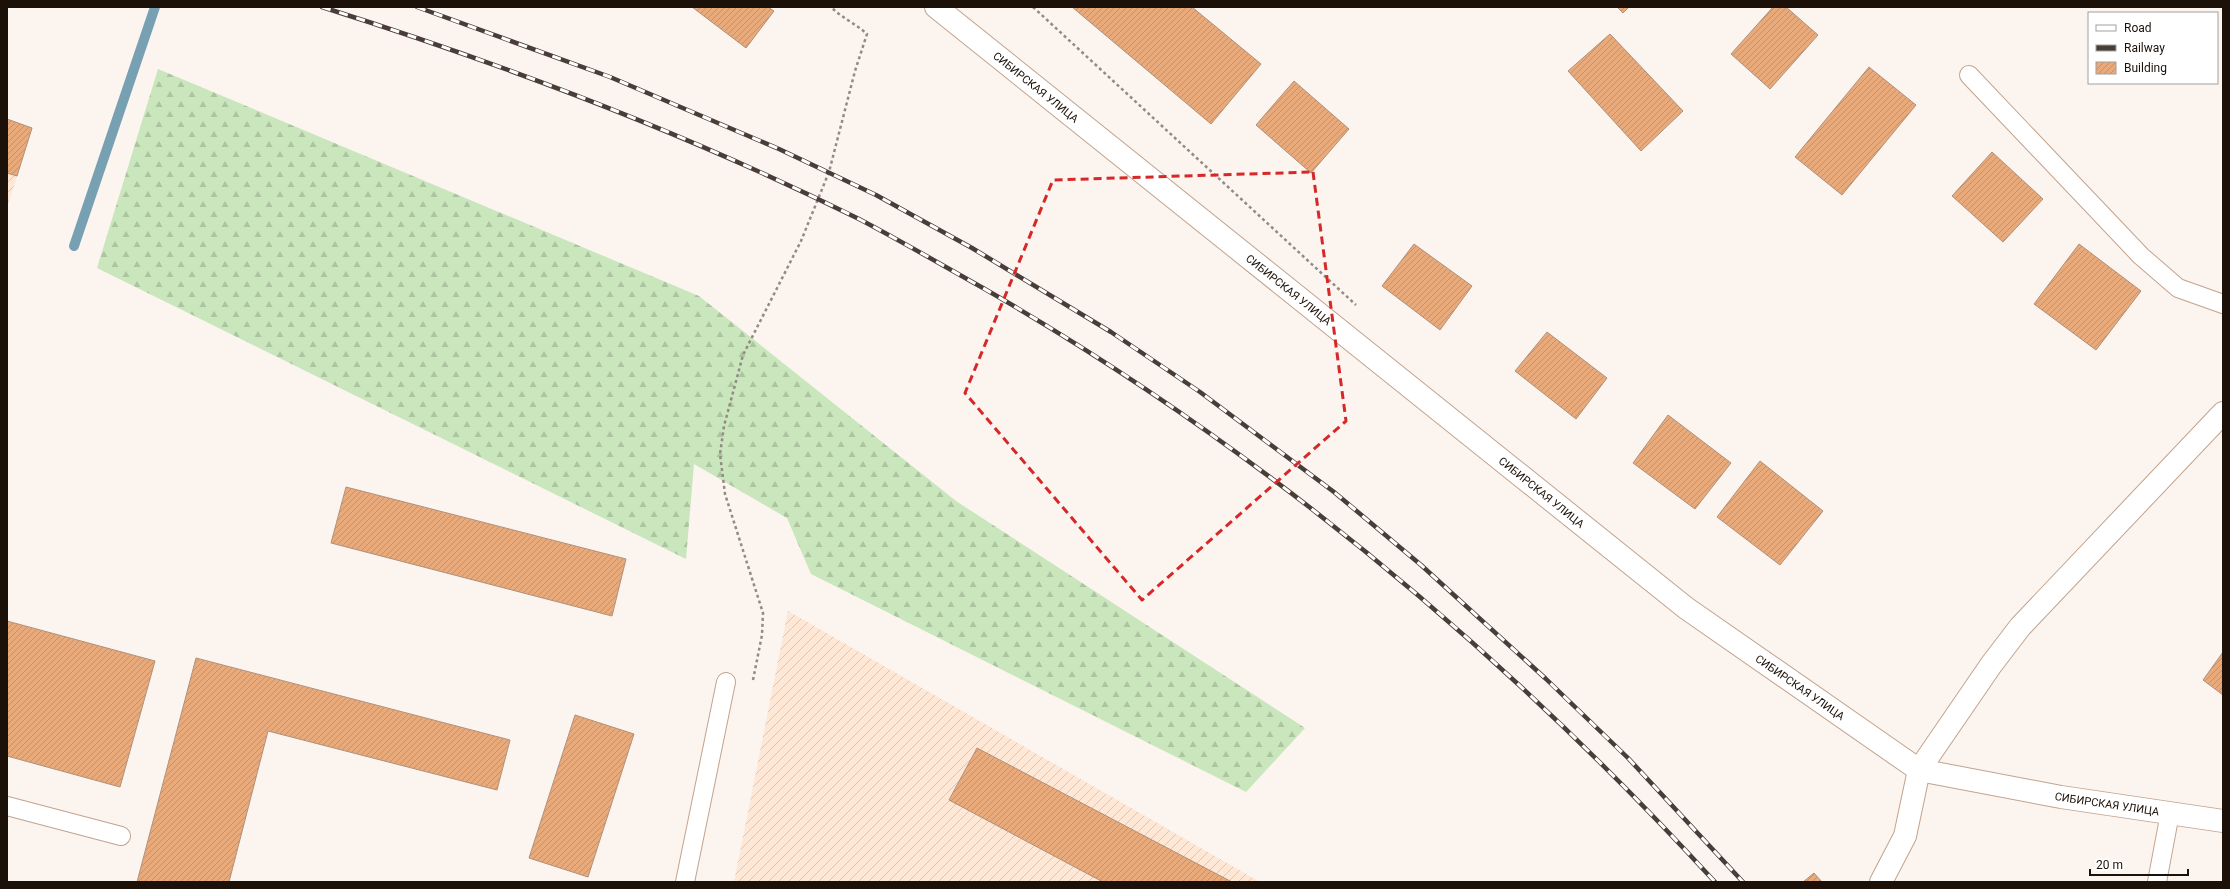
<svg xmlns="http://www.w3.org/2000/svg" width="2230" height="889" font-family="Roboto,sans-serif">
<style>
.industrial{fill:url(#industrial-furrows)}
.forest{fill:url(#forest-firs)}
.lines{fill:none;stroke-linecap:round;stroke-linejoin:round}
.stream{stroke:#77a1b3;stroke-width:10}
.building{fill:url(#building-hatch);stroke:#b0917c}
.lane-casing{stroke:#c3a38d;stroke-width:20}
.street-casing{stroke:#c3a38d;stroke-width:24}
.secondary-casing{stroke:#c3a38d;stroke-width:24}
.path{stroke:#928a83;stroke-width:2.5;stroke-dasharray:3 3;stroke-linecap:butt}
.lane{stroke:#fff;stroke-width:18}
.street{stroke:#fff;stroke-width:22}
.secondary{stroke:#fff;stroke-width:22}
.rail-casing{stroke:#493e37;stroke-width:4.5}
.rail{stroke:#fff;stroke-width:3;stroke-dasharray:9;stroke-linecap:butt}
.marked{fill:none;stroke:#d62828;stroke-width:3;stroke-dasharray:8 5;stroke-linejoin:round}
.labels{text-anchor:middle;stroke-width:3;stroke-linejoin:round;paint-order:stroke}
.street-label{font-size:11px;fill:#1c1109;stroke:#fff}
</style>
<defs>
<pattern id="industrial-furrows" width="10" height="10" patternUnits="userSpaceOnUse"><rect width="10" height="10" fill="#ffe7d6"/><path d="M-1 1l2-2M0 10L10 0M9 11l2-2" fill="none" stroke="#dac5b6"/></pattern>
<pattern id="forest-firs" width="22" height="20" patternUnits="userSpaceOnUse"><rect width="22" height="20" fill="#cae6bc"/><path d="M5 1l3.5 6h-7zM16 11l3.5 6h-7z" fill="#adc4a0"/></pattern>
<pattern id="building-hatch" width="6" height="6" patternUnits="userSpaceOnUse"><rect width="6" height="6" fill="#e8a97b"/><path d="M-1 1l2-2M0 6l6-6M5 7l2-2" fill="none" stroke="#c69069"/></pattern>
</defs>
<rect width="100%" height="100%" fill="#fbf4ef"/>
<g class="industrial">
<polygon points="7,119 32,128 7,208"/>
<polygon points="788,611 1260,882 734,882"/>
</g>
<polygon class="forest" points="158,69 699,296 956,501 1305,728 1246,792 811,574 787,518 694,464 686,559 97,268"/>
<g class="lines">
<polyline class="stream" points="74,246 155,7"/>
</g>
<g class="building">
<polygon points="692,7 768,7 774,11 746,48"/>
<polygon points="1072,7 1192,7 1261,64 1211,124"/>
<polygon points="1617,7 1629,7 1623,13"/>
<polygon points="1773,7 1786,7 1818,35 1770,89 1731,54"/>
<polygon points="1610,34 1683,111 1641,151 1568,71"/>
<polygon points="1869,67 1916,105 1842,195 1795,157"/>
<polygon points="1294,81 1349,129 1311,173 1256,125"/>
<polygon points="7,119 32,128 17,176 7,173"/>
<polygon points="1992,152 2043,199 2003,242 1952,196"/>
<polygon points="1414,244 1472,286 1440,330 1382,286"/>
<polygon points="2079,244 2141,291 2096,350 2034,304"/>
<polygon points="1547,332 1607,378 1576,419 1515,371"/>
<polygon points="1668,415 1731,463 1695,509 1633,463"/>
<polygon points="1760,461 1823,511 1780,565 1717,517"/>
<polygon points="346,487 626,559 612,616 331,543"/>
<polygon points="7,621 155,661 120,787 7,756"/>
<polygon points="2223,652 2223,695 2203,680"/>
<polygon points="196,658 510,740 497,790 268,731 229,882 137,882"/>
<polygon points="575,715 634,734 588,877 529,858"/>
<polygon points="977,748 1232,882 1103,882 949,800"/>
<polygon points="1814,873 1822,882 1803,882"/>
</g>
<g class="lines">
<g class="lane-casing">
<g id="lane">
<polyline points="1969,75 2141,256 2178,288 2223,304"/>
<polyline points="7,806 121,836"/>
<polyline points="685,882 726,682"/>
<polyline points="2157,882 2170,813"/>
</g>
</g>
<g class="street-casing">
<polyline id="street" points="1919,770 1991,665 2020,627 2223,413"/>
</g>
<g class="secondary-casing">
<g id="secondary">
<path id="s1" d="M936,7l750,601 233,162 142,27 162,24"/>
<polyline points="1881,882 1905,836 1919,770"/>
</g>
</g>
<g class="path">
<polyline points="1033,7 1356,305"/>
<path d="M753,680l9,-45 1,-22 -38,-119 -5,-40 4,-28 19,-71 58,-114 28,-69 26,-101 12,-37c-11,-10 -25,-16 -36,-27"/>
</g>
<use href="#lane" class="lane"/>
<use href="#street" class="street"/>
<use href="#secondary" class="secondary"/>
<g class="rail-casing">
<g id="rail">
<path d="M322,7c184,58 364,126 537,212 42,22 83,46 124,69 275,158 518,361 732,594"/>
<polyline points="417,7 610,77 779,149 876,195 972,248 1111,332 1200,392 1334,492 1421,565 1545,678 1628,758 1743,882"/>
</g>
</g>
<use href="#rail" class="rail"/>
</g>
<path class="marked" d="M1313,172l33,249 -204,179 -177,-207 88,-213z"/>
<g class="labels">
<g class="street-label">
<text dy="4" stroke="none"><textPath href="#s1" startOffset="128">СИБИРСКАЯ УЛИЦА</textPath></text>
<text dy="4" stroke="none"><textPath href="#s1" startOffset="452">СИБИРСКАЯ УЛИЦА</textPath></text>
<text dy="4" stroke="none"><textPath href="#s1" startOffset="776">СИБИРСКАЯ УЛИЦА</textPath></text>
<text dy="4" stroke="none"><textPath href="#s1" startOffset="1100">СИБИРСКАЯ УЛИЦА</textPath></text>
<text dy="4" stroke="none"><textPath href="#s1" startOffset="1436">СИБИРСКАЯ УЛИЦА</textPath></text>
</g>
</g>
<rect width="2230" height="889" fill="none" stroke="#1c1109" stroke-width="16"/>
<rect x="2088" y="12" width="130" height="72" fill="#ffffff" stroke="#a4a09d"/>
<rect x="2096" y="25" width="20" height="6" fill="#ffffff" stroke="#a4a09d"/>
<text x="2124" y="32" font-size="12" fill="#1c1109">Road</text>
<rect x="2096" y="45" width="20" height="6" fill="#493e37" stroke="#a4a09d"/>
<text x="2124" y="52" font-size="12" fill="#1c1109">Railway</text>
<rect x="2096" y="62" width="20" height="12" fill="url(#building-hatch)" stroke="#a4a09d"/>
<text x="2124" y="72" font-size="12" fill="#1c1109">Building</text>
<path d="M2090 869v6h98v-6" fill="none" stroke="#1c1109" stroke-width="2"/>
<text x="2096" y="869" font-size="12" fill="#1c1109" stroke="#ffffff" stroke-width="3" paint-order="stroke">20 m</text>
</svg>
